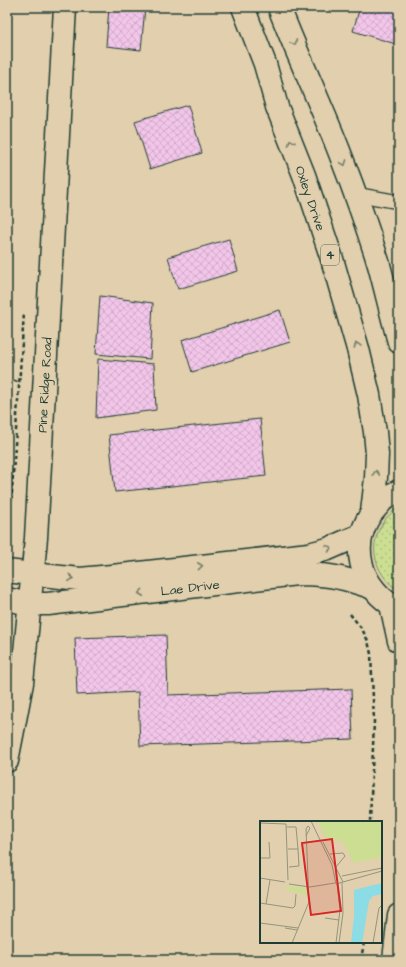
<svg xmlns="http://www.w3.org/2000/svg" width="406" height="967" font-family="'Architects Daughter',sans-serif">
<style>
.grass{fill:url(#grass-dots);stroke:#768e63}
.building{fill:url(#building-cross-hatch);stroke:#1f3d34}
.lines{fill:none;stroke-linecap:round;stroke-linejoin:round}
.lane-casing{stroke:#1f3d34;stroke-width:16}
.street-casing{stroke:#1f3d34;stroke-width:25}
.secondary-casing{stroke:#1f3d34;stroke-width:25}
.primary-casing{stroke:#1f3d34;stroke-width:25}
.path{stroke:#1f3d34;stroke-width:2.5;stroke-dasharray:4 3;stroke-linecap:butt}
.lane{stroke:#e1cfad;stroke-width:13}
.street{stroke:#e1cfad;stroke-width:22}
.secondary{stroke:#e1cfad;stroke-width:22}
.primary{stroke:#e1cfad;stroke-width:22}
.oneway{stroke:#767f6a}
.labels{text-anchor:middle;stroke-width:4;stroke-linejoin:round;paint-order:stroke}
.shield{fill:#e1cfad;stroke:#596958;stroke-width:1}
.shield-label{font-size:12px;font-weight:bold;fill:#1f3d34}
.street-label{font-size:13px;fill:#1f3d34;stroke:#e1cfad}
.inset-road{fill:none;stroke:#93957d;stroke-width:1}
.view{fill:#d62828;fill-opacity:0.15;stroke:#d62828;stroke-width:2}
.inset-edge{fill:none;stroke:#1f3d34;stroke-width:2}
</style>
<defs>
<pattern id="grass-dots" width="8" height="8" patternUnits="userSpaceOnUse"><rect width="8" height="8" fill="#ccde92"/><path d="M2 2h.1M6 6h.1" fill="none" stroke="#afbf7e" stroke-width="1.8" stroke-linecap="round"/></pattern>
<pattern id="building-cross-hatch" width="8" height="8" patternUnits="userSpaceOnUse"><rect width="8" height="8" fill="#f2c5e9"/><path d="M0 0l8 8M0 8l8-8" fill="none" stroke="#cfaac8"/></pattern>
</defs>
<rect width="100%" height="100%" fill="#e1cfad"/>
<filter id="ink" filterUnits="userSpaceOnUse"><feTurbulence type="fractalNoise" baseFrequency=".025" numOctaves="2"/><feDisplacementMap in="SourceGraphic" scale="8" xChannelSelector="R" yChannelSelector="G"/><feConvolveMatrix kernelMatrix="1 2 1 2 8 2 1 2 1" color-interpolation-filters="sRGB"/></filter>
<g filter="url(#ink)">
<path class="grass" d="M399,507v84c-32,-22 -33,-61 0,-84z"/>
<g class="building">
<polygon points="109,7 145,7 141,50 106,46"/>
<polygon points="360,7 399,7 399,45 353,31"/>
<polygon points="188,105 202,153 150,169 135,121"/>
<polygon points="229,239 238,271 178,289 168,257"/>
<polygon points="100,296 153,303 150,359 96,354"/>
<polygon points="280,310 290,342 192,372 182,340"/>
<polygon points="98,359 154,364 156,410 96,418"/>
<polygon points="260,419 266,476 115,492 109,435"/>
<polygon points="166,635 168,695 351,689 353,739 140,746 138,692 77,695 75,638"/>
</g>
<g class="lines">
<g class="lane-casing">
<polyline id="lane" points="355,194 399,202"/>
</g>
<g class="street-casing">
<g id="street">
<polyline points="7,571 32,574"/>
<polyline points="7,599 29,604"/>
</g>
</g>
<g class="secondary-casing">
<g id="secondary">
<polyline points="32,574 80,579 112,576 309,554 328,549 346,541 361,535"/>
<path d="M29,604h19l249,-30c8,0 15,0 23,1 18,1 35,7 53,13"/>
<polyline points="7,761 15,720 22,683 36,538 65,7"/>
</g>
</g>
<g class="primary-casing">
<g id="primary">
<polyline points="243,7 265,64 277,107 304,175 332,259 358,349 369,395 375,432 377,454 376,478 372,512"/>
<path d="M279,7c19,50 43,99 62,149 14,36 27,73 38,109 7,26 13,52 20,77"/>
<path d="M399,491c-4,2 -9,4 -13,7 -4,2 -6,6 -9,9 -31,33 -18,83 22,102"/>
<polyline points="391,605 399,641"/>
<polyline points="394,960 399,915"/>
</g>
</g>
<g class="path">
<polyline points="7,378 20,383"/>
<polyline points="7,535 9,533 24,313"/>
<polyline points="350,614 362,629 368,641 371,654 374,721 370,822"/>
<polyline points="361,960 364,942"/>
</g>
<use href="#lane" class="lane"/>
<use href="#street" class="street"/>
<use href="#secondary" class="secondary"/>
<use href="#primary" class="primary"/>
</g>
<defs><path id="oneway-chevron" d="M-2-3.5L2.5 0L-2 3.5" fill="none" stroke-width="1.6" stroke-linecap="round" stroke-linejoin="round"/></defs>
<g class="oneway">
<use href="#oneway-chevron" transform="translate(294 43) rotate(66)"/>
<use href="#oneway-chevron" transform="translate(291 142) rotate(-112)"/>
<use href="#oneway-chevron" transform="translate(344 163) rotate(70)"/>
<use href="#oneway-chevron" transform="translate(357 345) rotate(-106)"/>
<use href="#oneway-chevron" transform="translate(376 473) rotate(-89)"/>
<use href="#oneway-chevron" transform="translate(329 548) rotate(-22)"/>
<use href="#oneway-chevron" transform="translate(200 566) rotate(-6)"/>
<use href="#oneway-chevron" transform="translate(71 578) rotate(4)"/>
<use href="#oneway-chevron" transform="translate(141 593) rotate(174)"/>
</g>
</g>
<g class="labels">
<rect class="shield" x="321" y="245" width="18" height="20" rx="3"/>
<g class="shield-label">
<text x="330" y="259">4</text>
</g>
<g class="street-label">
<text transform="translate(311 198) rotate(71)" y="5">Oxley Drive</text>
<text transform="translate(44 385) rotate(-87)" y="5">Pine Ridge Road</text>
<text transform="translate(190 587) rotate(-7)" y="5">Lae Drive</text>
</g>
</g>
<g transform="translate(260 821)">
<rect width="122" height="122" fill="#e1cfad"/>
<path d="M58,0h64v36l-28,6 -12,-22 -17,-3zM31,65l14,2 2,2v5l-24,-6z" fill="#ccde92"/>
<path d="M122,62v11l-9,2 -4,5 -7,42h-11l3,-26v-27z" fill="#8bdce4"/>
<path class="inset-road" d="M51,0l21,44 4,19 46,-13M0,2l26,1 2,56M27,6h9l2,22h-10M63,21l20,40M70,33l13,-1 2,3 -9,11M0,37h10l-1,-16M29,46l10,-1 -1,-17M82,55l40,-8M0,57l25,4M29,63l21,3 25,-4M0,82l33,5 2,-2 1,-12M6,83l4,-24M65,97l14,2M0,102l38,5M25,107l12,2M32,122l17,-41 -3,-73 2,-3 2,2 -4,8M76,122l4,-33 -3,-26M79,122l4,-30 -1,-30M113,122l6,-35 3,-3"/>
<path class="view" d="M72,18l9,72 -30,4 -9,-72z"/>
<rect width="122" height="122" class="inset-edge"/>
</g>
<rect width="406" height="967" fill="none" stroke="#e1cfad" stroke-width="24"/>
<rect x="12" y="12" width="382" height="943" fill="none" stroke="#1f3d34" stroke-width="1.5" filter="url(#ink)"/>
</svg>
